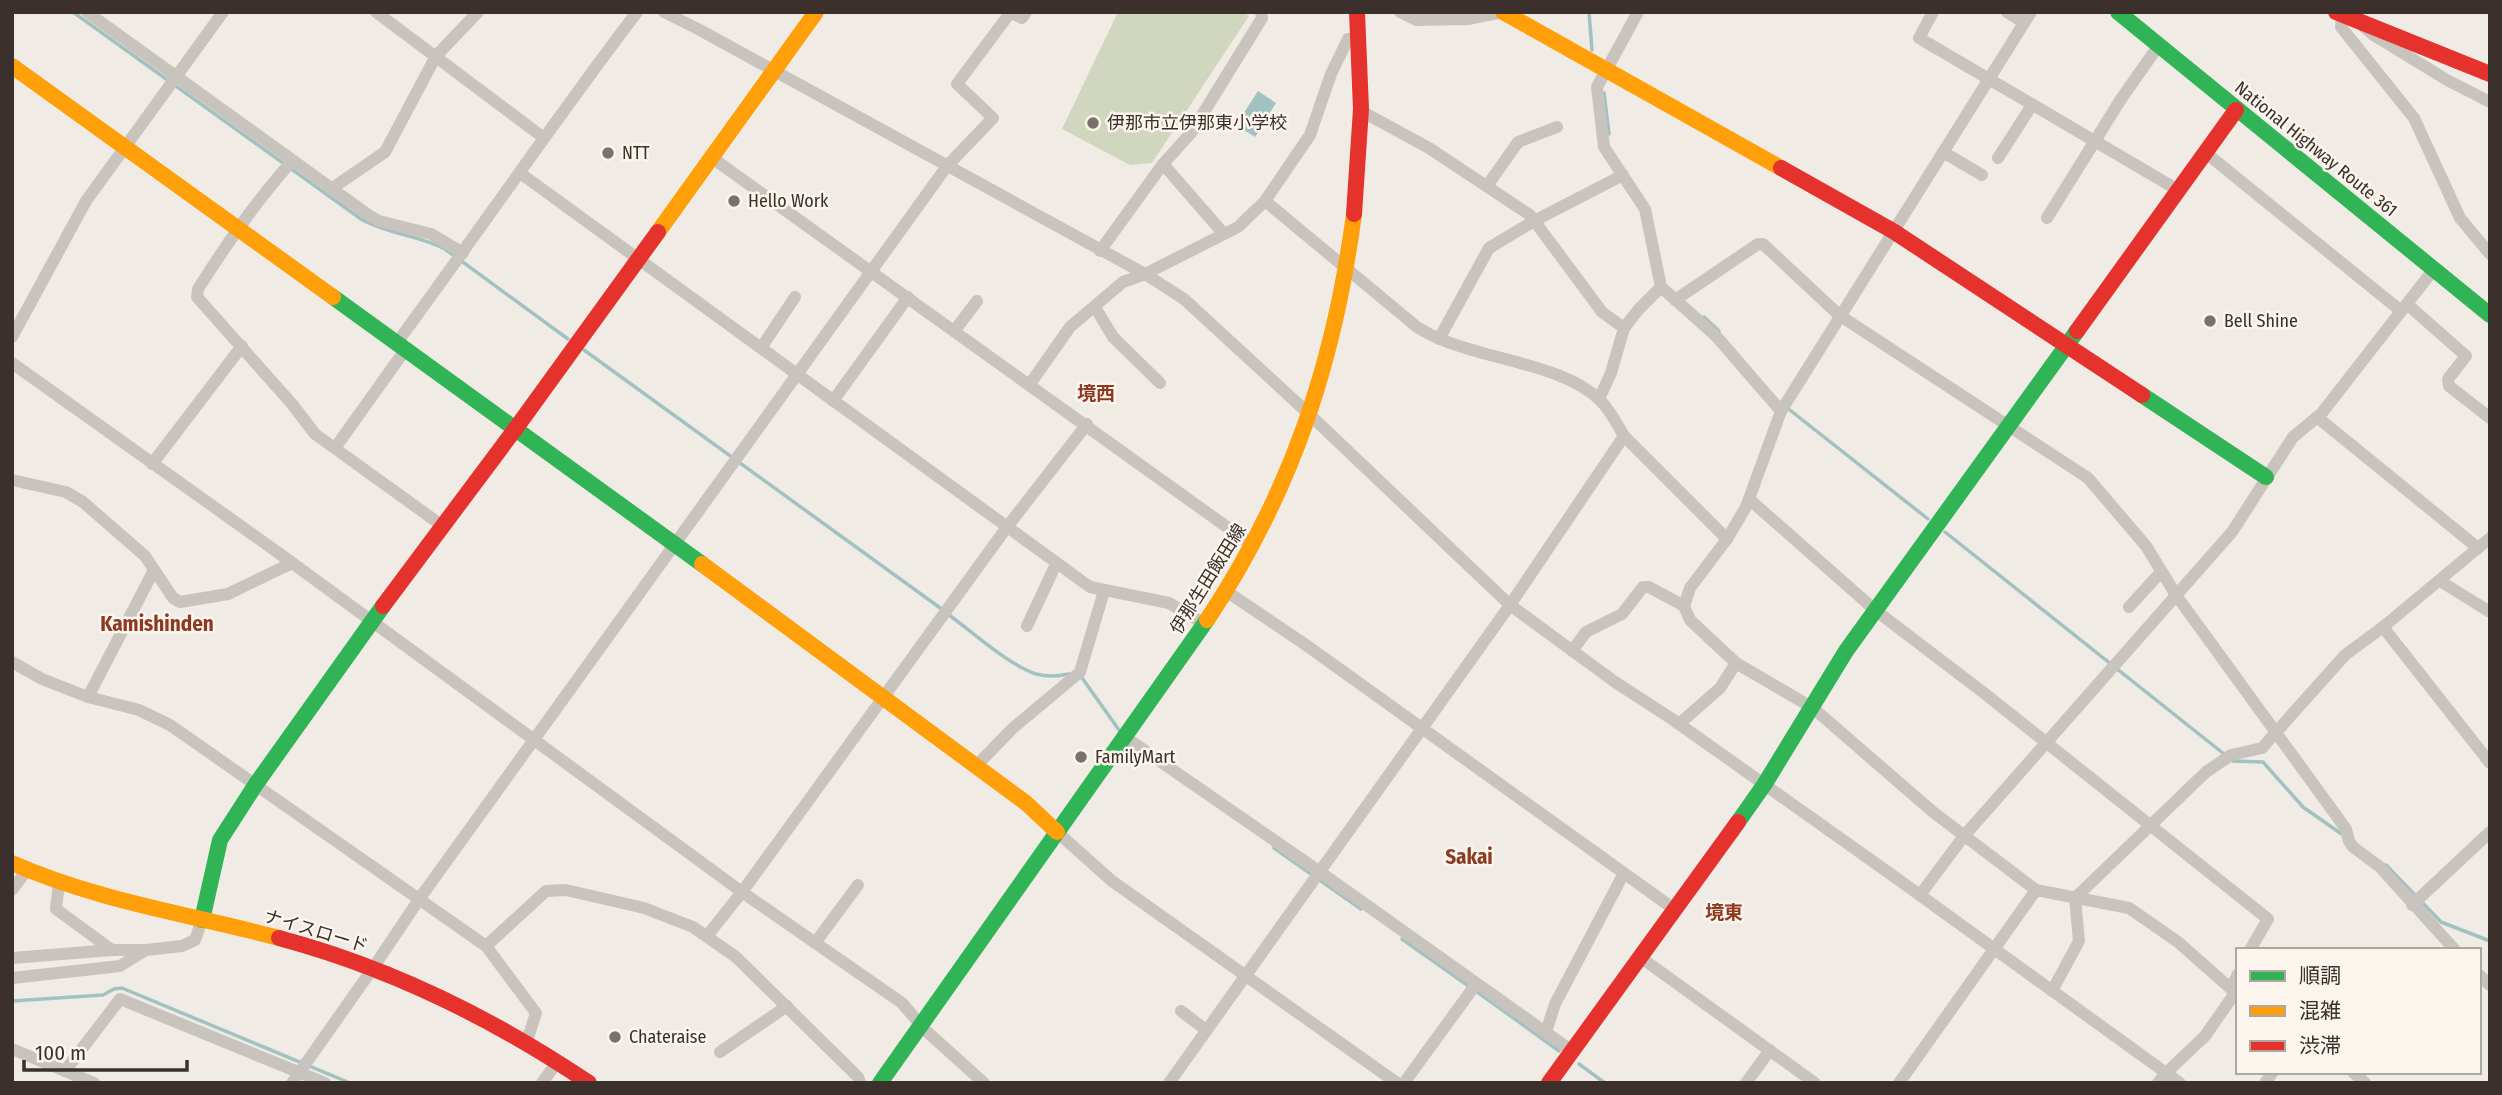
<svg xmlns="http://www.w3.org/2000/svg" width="2502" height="1095" font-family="'Fira Sans Condensed','Noto Sans JP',sans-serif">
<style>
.green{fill:#d1d6bf}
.water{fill:#a1c2c1}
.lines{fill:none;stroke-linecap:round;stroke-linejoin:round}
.stream{stroke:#a1c2c1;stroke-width:3.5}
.street{stroke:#c9c3be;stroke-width:12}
.fast{stroke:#30b455;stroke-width:16}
.slow{stroke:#ff9f0a;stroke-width:16}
.jam{stroke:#e5322d;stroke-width:16}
.poi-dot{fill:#7a716c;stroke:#fbf5ee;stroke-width:2.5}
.labels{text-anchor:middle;stroke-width:5;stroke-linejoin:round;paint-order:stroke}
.poi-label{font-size:18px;fill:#3b302b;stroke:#fbf5ee;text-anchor:start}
.street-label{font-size:18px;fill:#3b302b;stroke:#fbf5ee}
.neighbourhood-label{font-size:19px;font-weight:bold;fill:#8c3b22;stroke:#fbf5ee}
.quarter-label{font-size:21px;font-weight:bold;fill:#8c3b22;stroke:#fbf5ee}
</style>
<rect width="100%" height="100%" fill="#f0ebe5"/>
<polygon class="green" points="1118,12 1243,12 1249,16 1152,163 1130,165 1062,129"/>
<polygon class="water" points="1258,91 1276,103 1255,137 1236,125"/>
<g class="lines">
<g class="stream">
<path d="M73,12l288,207c26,15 57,16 84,30l123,90"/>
<polyline points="1589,12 1592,50"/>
<polyline points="1604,93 1609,134"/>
<polyline points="1704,317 1719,331"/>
<polyline points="584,350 943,610"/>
<polyline points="1786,407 1928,519"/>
<polyline points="1945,532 2224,754"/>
<path d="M949,615c25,18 58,49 87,59 11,3 23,2 33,0"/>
<polyline points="1080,675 1119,730"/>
<polyline points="2230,759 2233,761 2263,762 2303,807 2343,835"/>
<polyline points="1274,848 1361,909"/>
<polyline points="2386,865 2441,922 2490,941"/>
<polyline points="1402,939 1470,987"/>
<polyline points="1476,991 1559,1051"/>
<polyline points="12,1001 103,995 114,989 122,988 350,1083"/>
<polyline points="1579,1064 1605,1083"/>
</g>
<g class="street">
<polyline points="87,12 370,216 379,221 431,234 463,253"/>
<polyline points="376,12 544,138"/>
<polyline points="664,12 698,29 1145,274 1184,299 1309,414 1510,605 1615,682 1672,719 1892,875 2180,1083"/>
<polyline points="1009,12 1022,18 1026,12"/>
<polyline points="1400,12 1416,20 1468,19 1503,12"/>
<polyline points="1638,12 1597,87 1604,147 1645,209 1661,287 1716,336 1781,411"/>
<polyline points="1933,12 1919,38 2178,190"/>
<polyline points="2007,12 2024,23"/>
<polyline points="2342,16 2341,27 2414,118 2460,218 2490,254"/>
<polyline points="2364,27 2375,36 2447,80 2490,102"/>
<polyline points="1361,111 1429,148 1530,215 1602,312 1624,328"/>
<polyline points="1943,152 1982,175"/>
<polyline points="2206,153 2401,311"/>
<polyline points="711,157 1252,545"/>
<polyline points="1998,158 2032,105"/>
<path d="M292,161c-36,40 -65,82 -94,128l-1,8 95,107 23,30 129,93"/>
<polyline points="1163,164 1223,233"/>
<polyline points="520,173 1090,587 1169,603 1205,624"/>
<polyline points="1487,186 1518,142 1557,127"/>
<polyline points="331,189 385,152 436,56 478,12"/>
<polyline points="2047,218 2121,99 2159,45"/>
<polyline points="1100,251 1163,164 1191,133 1262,18 1261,12"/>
<polyline points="1675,300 1758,244 1763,244 1839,315 2088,478 2146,546 2176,595 2346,829 2349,841 2353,847 2380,867 2455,950"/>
<polyline points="2407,304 2466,356 2448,379 2449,386 2490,418"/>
<polyline points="1095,307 1113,337 1160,383"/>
<polyline points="955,330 977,301"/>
<polyline points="12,337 86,201 223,12"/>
<polyline points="1439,339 1489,248 1534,221 1623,175"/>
<path d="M396,344c81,-110 158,-223 241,-332"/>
<polyline points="761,348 795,297"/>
<polyline points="12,363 280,554 742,892 902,1003 924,1029 984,1083"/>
<polyline points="1030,384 1070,327 1123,282 1145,274 1238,227 1265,201 1310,135 1331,74 1348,39 1358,40"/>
<polyline points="1599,399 1611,373 1624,328 1639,309 1661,287"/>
<polyline points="833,401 908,297"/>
<polyline points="2317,417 2478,548"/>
<polyline points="1624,436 1727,539"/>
<polyline points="335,448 405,350"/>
<polyline points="152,464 242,346"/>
<polyline points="12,480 66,492 83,502 145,556 173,598 180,602 228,594 292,563"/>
<polyline points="1749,499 1875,610 1984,693 2268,919 2250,950"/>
<polyline points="2440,581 2490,612"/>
<polyline points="1226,591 1306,645 1674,909"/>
<polyline points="1684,606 1690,620 1736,663 1813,708 1933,812 2036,890 2129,908 2178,942 2238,995"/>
<polyline points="2129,607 2161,572"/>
<polyline points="1027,626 1056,564"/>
<polyline points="2383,627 2490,763"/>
<polyline points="1572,651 1586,632 1622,614 1643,587 1649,587 1684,606 1690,588 1727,539 1746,507 1781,411 2031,12"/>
<polyline points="12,662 42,679 88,697 139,710 170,725 486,946 536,1013 527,1041"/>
<polyline points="88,697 154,570"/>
<polyline points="1679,724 1720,688 1736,663"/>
<polyline points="1125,737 1320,872 1572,1051"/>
<polyline points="977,765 1013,728 1080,672 1104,591"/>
<polyline points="1057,832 1112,881 1397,1083"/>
<polyline points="59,883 56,909 112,950"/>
<polyline points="12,890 27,870"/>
<polyline points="1920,895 1964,836 2232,532 2293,437 2321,414 2434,269"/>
<polyline points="2075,898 2206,772 2231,755 2262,748 2345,655 2383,627 2490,538"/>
<polyline points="2412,905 2490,832"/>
<polyline points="707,936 742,892 1007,527 1087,424"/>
<polyline points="815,943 858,885"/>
<polyline points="486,946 546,891 566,890 644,908 693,927 736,957 858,1077 860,1083"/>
<polyline points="1640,957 1815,1083"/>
<polyline points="12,958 112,950 145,950"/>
<polyline points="2479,975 2490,985"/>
<polyline points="12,978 120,966 146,950 182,946 195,940 202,920"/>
<polyline points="2231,988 2238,974"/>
<polyline points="2052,991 2079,941 2075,898"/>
<polyline points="1181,1011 1206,1030"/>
<polyline points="1546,1032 1555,1004 1624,873"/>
<polyline points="12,1049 94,1083"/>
<polyline points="720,1052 787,1006"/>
<polyline points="65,1071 120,999 325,1083"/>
<polyline points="2353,1072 2365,1083"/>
<polyline points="292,1083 373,968 420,898 947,166 993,118 957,84 1010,13"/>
<polyline points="542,1083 558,1061"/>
<path d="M1169,1083l341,-478 114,-169c-7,-12 -14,-26 -24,-36 -43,-41 -130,-39 -183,-73l-152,-126"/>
<polyline points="1404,1083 1476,984"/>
<polyline points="1746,1083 1770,1050"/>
<polyline points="1899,1083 2036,890"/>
<polyline points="2158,1083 2166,1073 2205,1036 2235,993"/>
<polyline points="2265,1083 2273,1072"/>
</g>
<g class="fast">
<polyline points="2118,12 2490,315"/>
<polyline points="333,297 702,564"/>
<polyline points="2142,395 2266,477"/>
<polyline points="1738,822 1764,785 1846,651 2077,331"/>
<polyline points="202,920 220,840 256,784 383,606"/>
<polyline points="880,1083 1207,620"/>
</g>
<g class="slow">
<polyline points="1503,12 1781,168"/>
<polyline points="12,66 333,297"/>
<polyline points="658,232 816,12"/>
<polyline points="702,564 1026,803 1057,832"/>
<path d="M1207,620c84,-127 127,-255 147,-406"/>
<path d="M12,863c86,38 177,51 267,75"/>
</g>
<g class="jam">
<polyline points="2336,12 2490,74"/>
<polyline points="1781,168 1893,231 2142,395"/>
<polyline points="1354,214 1361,109 1357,12"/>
<polyline points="2077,331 2236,110"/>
<polyline points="383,606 516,428 658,232"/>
<path d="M279,938c112,30 215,81 310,145"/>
<polyline points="1549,1083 1738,822"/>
</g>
</g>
<g class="poi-dot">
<circle cx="1093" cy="123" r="7"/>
<circle cx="608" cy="153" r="7"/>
<circle cx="734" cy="201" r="7"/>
<circle cx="2210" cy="321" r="7"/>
<circle cx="1081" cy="757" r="7"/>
<circle cx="615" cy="1037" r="7"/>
</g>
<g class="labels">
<g class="poi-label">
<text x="1107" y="129">伊那市立伊那東小学校</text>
<text x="622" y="159">NTT</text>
<text x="748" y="207">Hello Work</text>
<text x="2224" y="327">Bell Shine</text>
<text x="1095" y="763">FamilyMart</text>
<text x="629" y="1043">Chateraise</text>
</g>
<g class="street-label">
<text transform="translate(2316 149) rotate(39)" y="6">National Highway Route 361</text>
<text transform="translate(1208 579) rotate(-58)" y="6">伊那生田飯田線</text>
<text transform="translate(316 931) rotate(17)" y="6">ナイスロード</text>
</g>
<g class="neighbourhood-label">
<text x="1096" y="400">境西</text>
<text x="1724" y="919">境東</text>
</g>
<g class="quarter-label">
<text x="157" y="631">Kamishinden</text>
<text x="1469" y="864">Sakai</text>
</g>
</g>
<rect width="2502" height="1095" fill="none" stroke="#3b302b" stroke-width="28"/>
<rect x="2236" y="948" width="245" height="126" fill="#fbf5ee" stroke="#aea6a0" stroke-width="2"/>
<rect x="2250" y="971" width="35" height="10" fill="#30b455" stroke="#aea6a0" stroke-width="2"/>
<text x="2299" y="983" font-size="21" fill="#3b302b">順調</text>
<rect x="2250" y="1006" width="35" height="10" fill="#ff9f0a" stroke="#aea6a0" stroke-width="2"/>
<text x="2299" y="1018" font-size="21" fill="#3b302b">混雑</text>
<rect x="2250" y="1041" width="35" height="10" fill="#e5322d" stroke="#aea6a0" stroke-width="2"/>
<text x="2299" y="1053" font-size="21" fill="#3b302b">渋滞</text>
<path d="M24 1060v10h163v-10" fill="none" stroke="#3b302b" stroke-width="3.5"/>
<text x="35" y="1060" font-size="21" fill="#3b302b" stroke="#fbf5ee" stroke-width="5" paint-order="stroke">100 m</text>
</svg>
